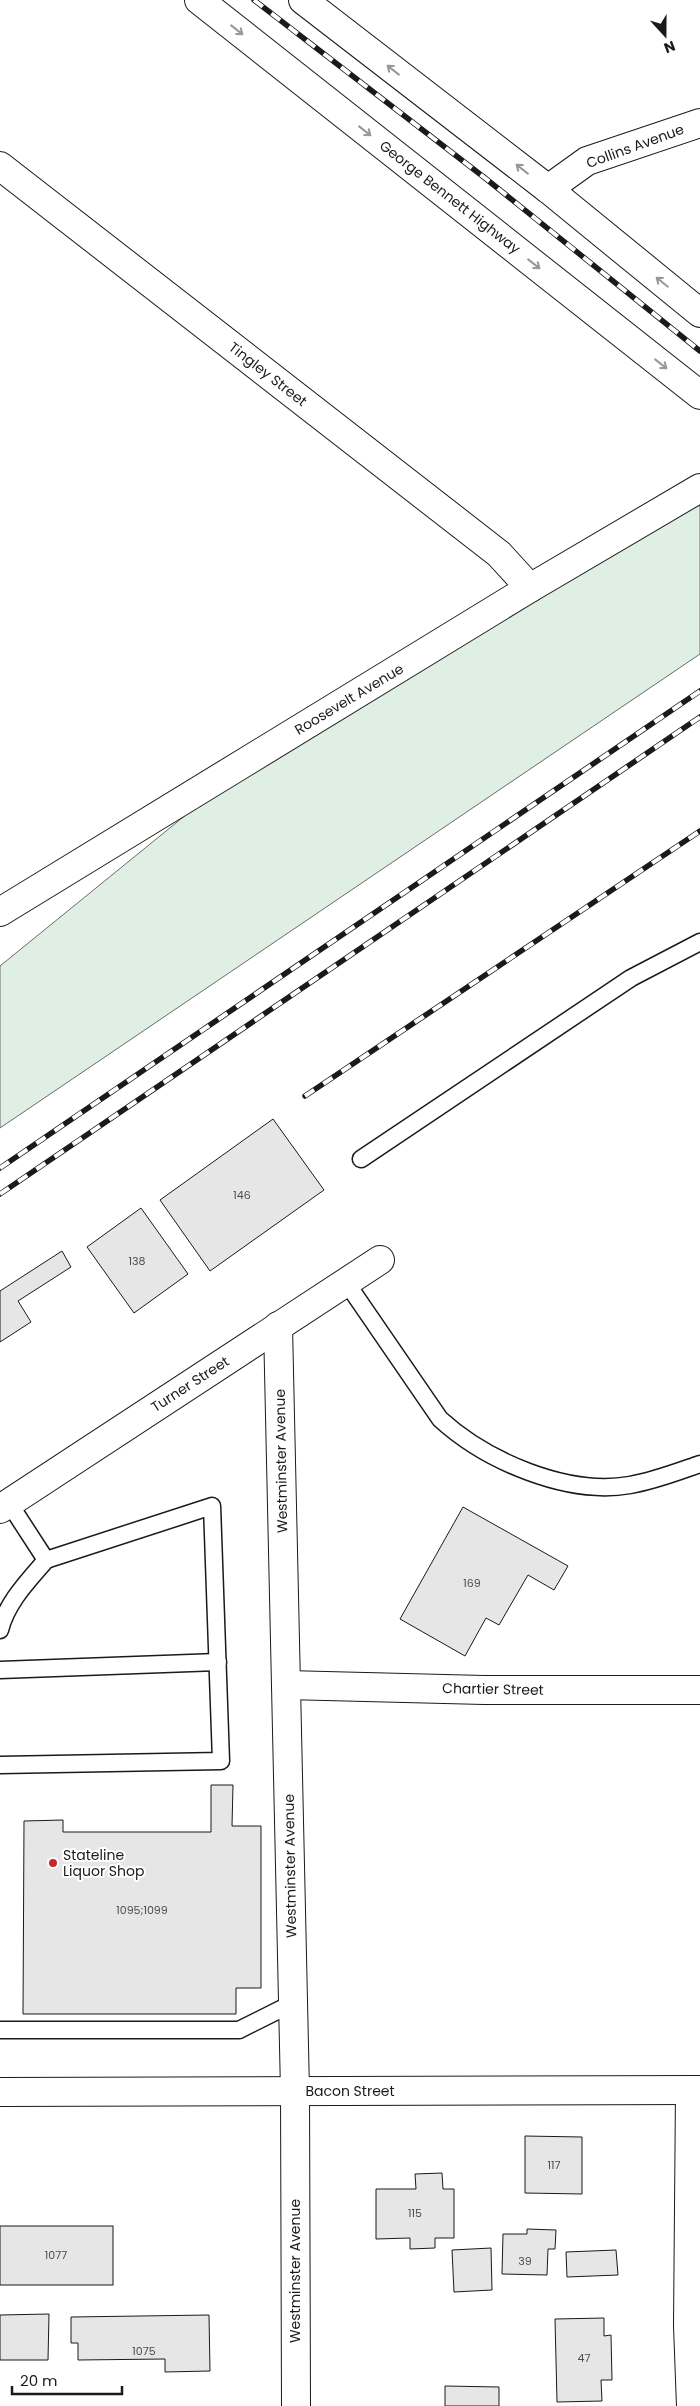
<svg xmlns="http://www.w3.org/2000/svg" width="700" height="2406" font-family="Poppins,sans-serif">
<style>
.green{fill:#e0efe3;stroke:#6a6a6a}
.building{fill:#e6e6e6;stroke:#1a1a1a}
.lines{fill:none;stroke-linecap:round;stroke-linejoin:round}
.lane-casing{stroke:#1a1a1a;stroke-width:19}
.street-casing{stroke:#1a1a1a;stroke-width:30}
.secondary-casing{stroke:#1a1a1a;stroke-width:30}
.lane{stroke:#fff;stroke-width:16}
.street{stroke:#fff;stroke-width:28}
.secondary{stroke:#fff;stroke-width:28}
.rail-casing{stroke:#1a1a1a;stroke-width:5.5}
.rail{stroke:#fff;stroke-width:4;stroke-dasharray:11;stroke-linecap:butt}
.oneway{stroke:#989898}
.poi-dot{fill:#c62828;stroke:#fff;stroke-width:2}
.labels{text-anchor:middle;stroke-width:4;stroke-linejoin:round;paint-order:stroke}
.number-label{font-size:11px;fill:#4d4d4d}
.street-label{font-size:14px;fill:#1a1a1a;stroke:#fff}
.poi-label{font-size:14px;fill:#1a1a1a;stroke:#fff;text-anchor:start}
</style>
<rect width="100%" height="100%" fill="#fff"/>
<polygon class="green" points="700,479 700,654 0,1128 0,966 326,701"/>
<g class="building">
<polygon points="273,1119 324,1190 210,1271 160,1200"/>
<polygon points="141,1208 188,1274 134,1313 87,1247"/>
<polygon points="62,1251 71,1267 18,1301 31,1322 0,1342 0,1291"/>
<polygon points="463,1507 568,1566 554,1590 528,1575 499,1625 486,1618 465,1656 400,1619"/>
<polygon points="211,1785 233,1785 232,1826 261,1826 261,1988 236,1988 236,2014 23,2014 24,1821 63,1820 63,1832 211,1832"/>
<polygon points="525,2136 582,2137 582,2194 525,2193"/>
<polygon points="442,2173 443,2189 454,2189 454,2238 435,2238 435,2248 410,2249 410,2238 376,2239 376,2189 416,2189 415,2174"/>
<rect x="0" y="2226" width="113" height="59"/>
<polygon points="527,2229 556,2230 555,2249 548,2249 547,2275 502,2274 503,2234 527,2234"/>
<polygon points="491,2248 492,2290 454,2292 452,2250"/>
<polygon points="616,2250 618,2275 567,2277 566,2252"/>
<polygon points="49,2314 48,2360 0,2360 0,2315"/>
<polygon points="209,2315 210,2371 165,2372 165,2359 78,2360 78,2343 71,2343 71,2317"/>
<polygon points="604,2318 604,2336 611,2335 612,2380 601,2380 602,2401 557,2402 555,2319"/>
<polygon points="445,2386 499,2387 499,2406 445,2406"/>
</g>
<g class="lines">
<g class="lane-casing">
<g id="lane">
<polyline points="361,1159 631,978 700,942"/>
<path d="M346,1282l94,137c46,42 127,77 190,66 24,-4 47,-13 70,-21"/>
<path d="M0,1630c7,-28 28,-49 46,-70l-37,-57"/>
<polyline points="0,1670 218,1662"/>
<polyline points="0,1765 221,1761 212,1506 46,1560"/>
<polyline points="0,2030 239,2030 293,2003"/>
</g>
</g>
<g class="street-casing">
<g id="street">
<polyline points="0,166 499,554 530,588"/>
<polyline points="548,189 587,161 700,123"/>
<polyline points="278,1326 295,2091 296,2406"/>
<polyline points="0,1509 380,1260"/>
<polyline points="286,1685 484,1690 700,1690"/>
<polyline points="690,2090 688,2326 691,2406"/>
</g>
</g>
<g class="secondary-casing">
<g id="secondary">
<polyline points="199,0 700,395"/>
<polyline points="303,0 548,189 700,313"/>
<polyline points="0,912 530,588 700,488"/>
<polyline points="0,2092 700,2090"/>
</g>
</g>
<use href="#lane" class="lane"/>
<use href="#street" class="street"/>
<use href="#secondary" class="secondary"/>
<g class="rail-casing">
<g id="rail">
<polyline points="254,0 485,178 700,351"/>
<polyline points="305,1096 700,831"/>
<polyline points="0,1168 700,691"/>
<polyline points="0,1194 700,717"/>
</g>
</g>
<use href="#rail" class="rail"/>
</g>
<defs><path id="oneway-shaft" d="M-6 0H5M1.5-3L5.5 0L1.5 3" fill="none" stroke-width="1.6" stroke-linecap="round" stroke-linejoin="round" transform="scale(1.25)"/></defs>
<g class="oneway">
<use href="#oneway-shaft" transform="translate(237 30) rotate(38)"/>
<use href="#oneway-shaft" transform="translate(393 70) rotate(-142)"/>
<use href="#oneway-shaft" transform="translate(365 131) rotate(38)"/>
<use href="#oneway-shaft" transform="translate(522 169) rotate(-142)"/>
<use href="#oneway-shaft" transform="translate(534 264) rotate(38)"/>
<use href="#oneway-shaft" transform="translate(662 282) rotate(-141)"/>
<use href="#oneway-shaft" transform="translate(661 364) rotate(38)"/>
</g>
<circle class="poi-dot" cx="53" cy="1863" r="5"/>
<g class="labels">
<g class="number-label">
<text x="242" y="1199">146</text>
<text x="137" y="1265">138</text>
<text x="472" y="1587">169</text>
<text x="142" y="1914">1095;1099</text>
<text x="554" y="2169">117</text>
<text x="415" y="2217">115</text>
<text x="56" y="2259">1077</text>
<text x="525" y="2265">39</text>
<text x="144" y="2355">1075</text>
<text x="584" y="2362">47</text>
</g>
<g class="street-label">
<text transform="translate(635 146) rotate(-20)" y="5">Collins Avenue</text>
<text transform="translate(450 197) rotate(38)" y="5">George Bennett Highway</text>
<text transform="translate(268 374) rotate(38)" y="5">Tingley Street</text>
<text transform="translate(349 699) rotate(-31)" y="5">Roosevelt Avenue</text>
<text transform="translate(190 1384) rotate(-33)" y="5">Turner Street</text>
<text transform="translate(281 1461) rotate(-91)" y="5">Westminster Avenue</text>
<text transform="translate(493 1689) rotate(1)" y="5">Chartier Street</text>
<text transform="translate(290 1866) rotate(-91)" y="5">Westminster Avenue</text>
<text x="350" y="2096">Bacon Street</text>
<text transform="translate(295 2271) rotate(-90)" y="5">Westminster Avenue</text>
</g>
<g class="poi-label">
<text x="63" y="1860">Stateline<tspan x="63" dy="16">Liquor Shop</tspan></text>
</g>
</g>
<g transform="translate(665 35) rotate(159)" stroke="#ffffff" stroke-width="4" paint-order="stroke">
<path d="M0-4L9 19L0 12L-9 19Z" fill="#1a1a1a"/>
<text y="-8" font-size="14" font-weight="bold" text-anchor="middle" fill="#1a1a1a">N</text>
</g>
<path d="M12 2386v8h110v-8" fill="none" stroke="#1a1a1a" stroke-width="2.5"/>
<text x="20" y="2386" font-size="15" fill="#1a1a1a" stroke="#ffffff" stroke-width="4" paint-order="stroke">20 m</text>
</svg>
